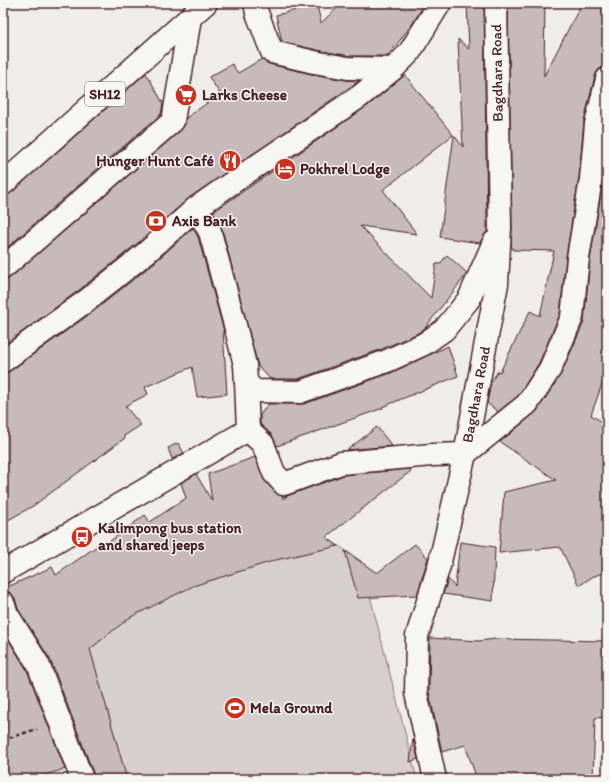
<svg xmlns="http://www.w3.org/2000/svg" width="610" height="782" font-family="Itim,sans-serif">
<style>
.green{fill:#d7cfce;stroke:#90777c}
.building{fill:#c6babb;stroke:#4a1f2b}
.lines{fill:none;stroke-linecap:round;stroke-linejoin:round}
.minor-casing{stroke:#4a1f2b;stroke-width:25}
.major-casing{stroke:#4a1f2b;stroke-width:25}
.path{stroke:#4a1f2b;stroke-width:2.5;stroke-dasharray:4 3;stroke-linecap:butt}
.minor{stroke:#f6f6f2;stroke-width:22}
.major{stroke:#f6f6f2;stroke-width:22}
.labels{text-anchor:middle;stroke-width:3;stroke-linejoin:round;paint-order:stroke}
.shield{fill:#f6f6f2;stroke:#7e6067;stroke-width:1}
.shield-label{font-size:14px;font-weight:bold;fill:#4a1f2b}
.street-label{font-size:15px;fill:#4a1f2b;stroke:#f6f6f2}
.poi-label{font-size:15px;font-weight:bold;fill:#4a1f2b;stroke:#f6f6f2;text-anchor:start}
</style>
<rect width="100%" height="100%" fill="#efedea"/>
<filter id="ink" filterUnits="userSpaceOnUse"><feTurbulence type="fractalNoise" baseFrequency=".025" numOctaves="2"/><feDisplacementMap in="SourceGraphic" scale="8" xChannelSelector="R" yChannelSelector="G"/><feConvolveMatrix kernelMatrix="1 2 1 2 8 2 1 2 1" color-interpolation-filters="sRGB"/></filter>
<g filter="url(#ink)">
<polygon class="green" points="330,540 361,561 417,779 93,779 49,637 130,574 322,549"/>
<g class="building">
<polygon points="342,3 425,3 413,23 388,56 349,56 317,50 282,42 276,15 317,5 321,23"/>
<polygon points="467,3 484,3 487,227 487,232 483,237 480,243 440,237 454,135 463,147 458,39 469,49"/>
<polygon points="508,3 545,3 544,76 582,3 607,3 607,67 603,67 598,70 595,76 584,121 579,177 566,257 560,314 539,363 518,396 498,412 487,403 491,382 498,371 500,372 530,311 540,316 554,251 513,250 513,248 511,247 512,227"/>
<polygon points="262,59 269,64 311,74 346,80 359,81 189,198 139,242 78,291 3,346 3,280 11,277 181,130 185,124 186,118 220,94 209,77 232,64 238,73"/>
<polygon points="146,73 163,103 161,114 3,251 3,196 11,193"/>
<polygon points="405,75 453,135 383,190 417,234 360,226 431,298 436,264 440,264 447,255 467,273 466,275 425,328 418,333 382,349 298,379 270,379 258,366 222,229 213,212 366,107"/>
<polygon points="607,141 607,370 591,415 607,425 607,571 592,577 579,586 560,547 499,553 504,492 556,480 500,442 537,411 561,374 584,322 590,260 603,181"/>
<polygon points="193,228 198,237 224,331 223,330 227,394 197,397 192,367 145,387 148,394 125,406 141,425 124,436 125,438 33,506 3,523 3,373 10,371 94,311 155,262"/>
<polygon points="448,346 458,376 382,407 383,408 277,446 272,435 260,424 260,415 268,404 304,404 391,373"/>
<polygon points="377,427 392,446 347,450"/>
<polygon points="178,443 184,453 172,459 168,448"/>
<polygon points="255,457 265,481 275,492 282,496 283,499 287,496 344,475 410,469 411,471 326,537 338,546 276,560 193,586 129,618 90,649 127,779 94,779 94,775 50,659 18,609 15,598 11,593 3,591 3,589 52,567 56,575 104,541 106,544 145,515 150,522 186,498 181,483 196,474 212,501 208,474"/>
<polygon points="460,542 495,547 493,601 443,594 448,579 455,587"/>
<polygon points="415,544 428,558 417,595 358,598 345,551 377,573"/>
<polygon points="3,631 27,670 65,769 31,779 3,779"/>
<polygon points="430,638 479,641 495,639 607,641 607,717 595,718 593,779 477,779 465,745 442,752 429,692"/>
<polygon points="413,739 418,759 410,762"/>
</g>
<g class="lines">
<g class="minor-casing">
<g id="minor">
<polyline points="255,3 257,13 272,52 314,62 348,68 393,69 409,53 440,3"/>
<polyline points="196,208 210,232 235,325 245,365 246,382 255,391 300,392 387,361 424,344 444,330 469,299 494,242"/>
<polyline points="3,268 173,121 190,18"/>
<polyline points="3,361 86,301 147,252 196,208 243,175 359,97 393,69"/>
<polyline points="248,430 263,444 274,473 284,484 341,463 432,455 465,454 527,404 550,369 572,317 578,258 591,179 596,124 607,79"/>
<polyline points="3,572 248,430 246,382"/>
<polyline points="3,603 7,614 38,664 82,779"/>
<path id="s1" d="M435,779l-19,-86 1,-57 22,-70 26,-112 32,-170 3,-57 -4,-224"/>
</g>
</g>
<g class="major-casing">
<polyline id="major" points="3,184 206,3"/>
</g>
<polyline class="path" points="3,740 37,729"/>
<use href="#minor" class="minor"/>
<use href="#major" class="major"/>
</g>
</g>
<defs>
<g id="supermarket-disc" transform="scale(1.15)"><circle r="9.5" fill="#c8321e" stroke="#f6f6f2"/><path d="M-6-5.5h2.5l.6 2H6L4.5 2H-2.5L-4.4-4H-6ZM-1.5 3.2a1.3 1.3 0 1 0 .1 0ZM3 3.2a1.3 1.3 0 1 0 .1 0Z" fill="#fff"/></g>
<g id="restaurant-disc" transform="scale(1.15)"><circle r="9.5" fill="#c8321e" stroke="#f6f6f2"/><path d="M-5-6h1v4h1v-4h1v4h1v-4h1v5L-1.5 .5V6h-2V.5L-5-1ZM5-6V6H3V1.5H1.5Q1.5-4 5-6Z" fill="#fff"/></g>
<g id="hotel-disc" transform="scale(1.15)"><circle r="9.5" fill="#c8321e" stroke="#f6f6f2"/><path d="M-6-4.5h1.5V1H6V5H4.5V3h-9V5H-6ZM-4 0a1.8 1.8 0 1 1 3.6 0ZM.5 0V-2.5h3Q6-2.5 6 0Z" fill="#fff"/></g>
<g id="bank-disc" transform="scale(1.15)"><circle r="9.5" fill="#c8321e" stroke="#f6f6f2"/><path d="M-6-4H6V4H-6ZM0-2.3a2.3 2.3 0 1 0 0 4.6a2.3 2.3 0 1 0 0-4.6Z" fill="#fff"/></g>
<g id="bus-disc" transform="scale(1.15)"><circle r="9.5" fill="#c8321e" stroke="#f6f6f2"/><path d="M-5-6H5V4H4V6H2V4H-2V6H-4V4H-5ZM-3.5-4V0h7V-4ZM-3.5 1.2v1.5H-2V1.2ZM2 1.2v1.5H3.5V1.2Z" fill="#fff"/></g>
<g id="stadium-disc" transform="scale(1.15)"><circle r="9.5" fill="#c8321e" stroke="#f6f6f2"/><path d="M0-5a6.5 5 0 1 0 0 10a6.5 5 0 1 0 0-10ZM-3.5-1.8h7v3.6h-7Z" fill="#fff"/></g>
</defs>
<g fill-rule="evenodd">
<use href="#supermarket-disc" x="186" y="95"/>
<use href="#restaurant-disc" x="230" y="161"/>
<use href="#hotel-disc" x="285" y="169"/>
<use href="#bank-disc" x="156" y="221"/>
<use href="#bus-disc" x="82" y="537"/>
<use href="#stadium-disc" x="235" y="708"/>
</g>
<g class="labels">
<rect class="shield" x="85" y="82" width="40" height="24" rx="3"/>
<g class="shield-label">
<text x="105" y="99">SH12</text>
</g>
<g class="street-label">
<text transform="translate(497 73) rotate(-91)" y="5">Bagdhara Road</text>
<text dy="5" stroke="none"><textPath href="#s1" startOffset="394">Bagdhara Road</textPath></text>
</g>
<g class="poi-label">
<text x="202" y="100">Larks Cheese</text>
<text x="214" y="166" text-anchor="end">Hunger Hunt Café</text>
<text x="300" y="174">Pokhrel Lodge</text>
<text x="172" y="226">Axis Bank</text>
<text x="98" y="533">Kalimpong bus station<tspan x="98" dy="17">and shared jeeps</tspan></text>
<text x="250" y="713">Mela Ground</text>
</g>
</g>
<rect width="610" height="782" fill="none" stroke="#f6f6f2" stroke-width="16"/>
<rect x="8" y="8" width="594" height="766" fill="none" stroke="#4a1f2b" stroke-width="1.5" filter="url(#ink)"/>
</svg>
